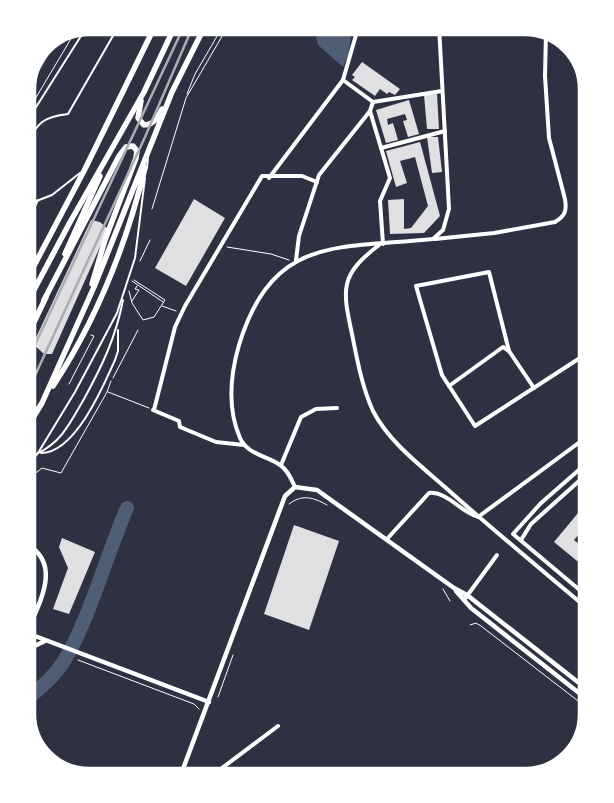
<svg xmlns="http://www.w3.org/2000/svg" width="614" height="803" font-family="'Exo 2',sans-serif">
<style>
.water{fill:#4f5d75}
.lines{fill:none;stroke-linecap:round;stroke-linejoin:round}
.river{stroke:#4f5d75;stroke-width:14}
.building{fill:#e0e0e3}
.path{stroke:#fff;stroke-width:1}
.service{stroke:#fff;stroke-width:2}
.minor{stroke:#fff;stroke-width:4}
.tertiary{stroke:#fff;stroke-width:4.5}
.primary{stroke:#fff;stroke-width:5.5}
.trunk{stroke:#fff;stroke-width:5.5}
.rail{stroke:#abadb3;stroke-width:2.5}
.rim{fill:none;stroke:#fff;stroke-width:2.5}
</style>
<rect width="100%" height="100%" fill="#2d3142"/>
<polygon class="water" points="314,26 352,26 349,53 343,67 318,45"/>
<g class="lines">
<path class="river" d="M26,700c14,-12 28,-23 38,-39 26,-43 42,-105 63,-153"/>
</g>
<g class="building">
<polygon points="362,62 400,89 395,95 389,92 387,94 380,89 375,96 352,80 355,77 352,75"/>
<polygon points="437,94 439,129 427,129 424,95"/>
<polygon points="409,100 419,134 408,137 403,121 407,120 405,114 387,119 388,125 393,123 398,140 386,143 376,110"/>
<polygon points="427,137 438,137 442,172 432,173"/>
<polygon points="420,142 440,216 424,233 390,234 388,200 404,199 404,229 411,228 428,206 415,157 400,161 407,183 396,187 386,151"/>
<polygon points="194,199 225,218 186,286 155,268"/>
<polygon points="91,220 100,222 108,229 52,354 44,354 33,344"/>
<polygon points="588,501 588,524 574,540 588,551 588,570 554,542"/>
<polygon points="294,525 339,541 309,630 264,614"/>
<polygon points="62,538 95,552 69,614 53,609 68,568 59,547"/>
</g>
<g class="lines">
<g class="path">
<polyline points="187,94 195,74 223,26"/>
<polyline points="28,111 75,32"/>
<polyline points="152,209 186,98 228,26"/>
<polyline points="227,247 271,254 289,260"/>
<polyline points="140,261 150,240"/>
<polyline points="132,281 163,302"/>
<polyline points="129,291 132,303 143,320 154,317 165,300 134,280"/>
<polyline points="132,301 139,290 135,289 137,286"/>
<polyline points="162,306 176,311"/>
<polyline points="113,378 138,330"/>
<polyline points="69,384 94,336 91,335"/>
<polyline points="108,392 149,408"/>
<polyline points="26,481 42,468 61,473 107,392 111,381"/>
<path d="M289,504c13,-10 24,-7 38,1"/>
<polyline points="443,589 450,601"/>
<polyline points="470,625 476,623 481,626 582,704"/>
<polyline points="78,660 194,704 199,709"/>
<polyline points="26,662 32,655"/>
<polyline points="218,697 233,655"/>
</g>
<g class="service">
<polyline points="26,123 86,28"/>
<path d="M26,143c13,-21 17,-26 42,-29l46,-80 12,-8"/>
<polyline points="147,168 148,158"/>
<polyline points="26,205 52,195 80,173"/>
<polyline points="26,225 38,200"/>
<path d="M38,453c24,-11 33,-32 46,-54 18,-33 32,-62 39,-99"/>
<path d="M41,453c34,0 62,-66 74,-93l3,-9v-21"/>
<polyline points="26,467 38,453 75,392 117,313 135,258 145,178"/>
</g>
<g class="minor">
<polyline points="373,102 442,91"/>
<polyline points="370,111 390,178 380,201 383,244"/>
<polyline points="381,148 445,131"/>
<polyline points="269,178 343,80"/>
<path d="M435,239l59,-6 61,-11c10,-6 12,-11 10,-23l-16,-61 -4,-62 1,-44"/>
<path d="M379,245c-39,30 -37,43 -27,89 5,25 10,53 21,77 16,31 47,54 73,77 46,41 94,81 142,121"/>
<polyline points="296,260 299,236 319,175 370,111 373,102 343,80 356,35 357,26"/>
<polyline points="509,351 489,272 416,286 442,375 475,426 583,356 588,356"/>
<polyline points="449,386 503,347 509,351 534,388"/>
<polyline points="153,410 179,421 180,427 216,442 244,445"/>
<polyline points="154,410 175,327 185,306 262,176 302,176 317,182"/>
<polyline points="281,465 301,417 316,409 337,408"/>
<path d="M295,487c-4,-8 -7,-17 -15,-22 -13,-9 -33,-11 -40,-27 -13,-30 -10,-62 -1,-93 34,-110 97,-96 194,-106l10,-9 6,-21 -10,-183"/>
<polyline points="478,517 588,436"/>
<path d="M387,539l42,-46c17,-2 31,18 47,23"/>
<polyline points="521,540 531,524 588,473"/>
<polyline points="588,597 513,534 541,503 588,462"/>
<polyline points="464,600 497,555"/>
<polyline points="210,777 278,726"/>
</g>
<g class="tertiary">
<polyline points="456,591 471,608 588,700"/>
<polyline points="27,633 209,702"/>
<path d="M26,634c12,-29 38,-70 0,-90"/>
<polyline points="26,650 45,641"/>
<polyline points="180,777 285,496 295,487 317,490 454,588 467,595 588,690"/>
</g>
<polyline class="primary" points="26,281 85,169 155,26"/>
<g class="trunk">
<path d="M141,101l-3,17 6,7c10,0 14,-8 18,-16"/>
<polyline points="65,254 100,176"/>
<polyline points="44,300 119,156 126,147 133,146 137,151 136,158 105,240 92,284"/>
<polyline points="26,305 69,224 144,92 175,26"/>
<polyline points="26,339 46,297"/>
<path d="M53,386c44,-67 73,-140 92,-218"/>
<polyline points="26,429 42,403 94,287 172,92 205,26"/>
</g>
<g class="rail">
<polyline points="26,91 57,38"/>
<polyline points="26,364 184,26"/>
<polyline points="26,395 145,137 193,26"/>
</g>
</g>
<path d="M0 0H614V803H0ZM89 35H525A54 54 0 0 1 579 89V714A54 54 0 0 1 525 768H89A54 54 0 0 1 35 714V89A54 54 0 0 1 89 35Z" fill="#fff" fill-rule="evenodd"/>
<path class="rim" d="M89 35H525A54 54 0 0 1 579 89V714A54 54 0 0 1 525 768H89A54 54 0 0 1 35 714V89A54 54 0 0 1 89 35Z"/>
</svg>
